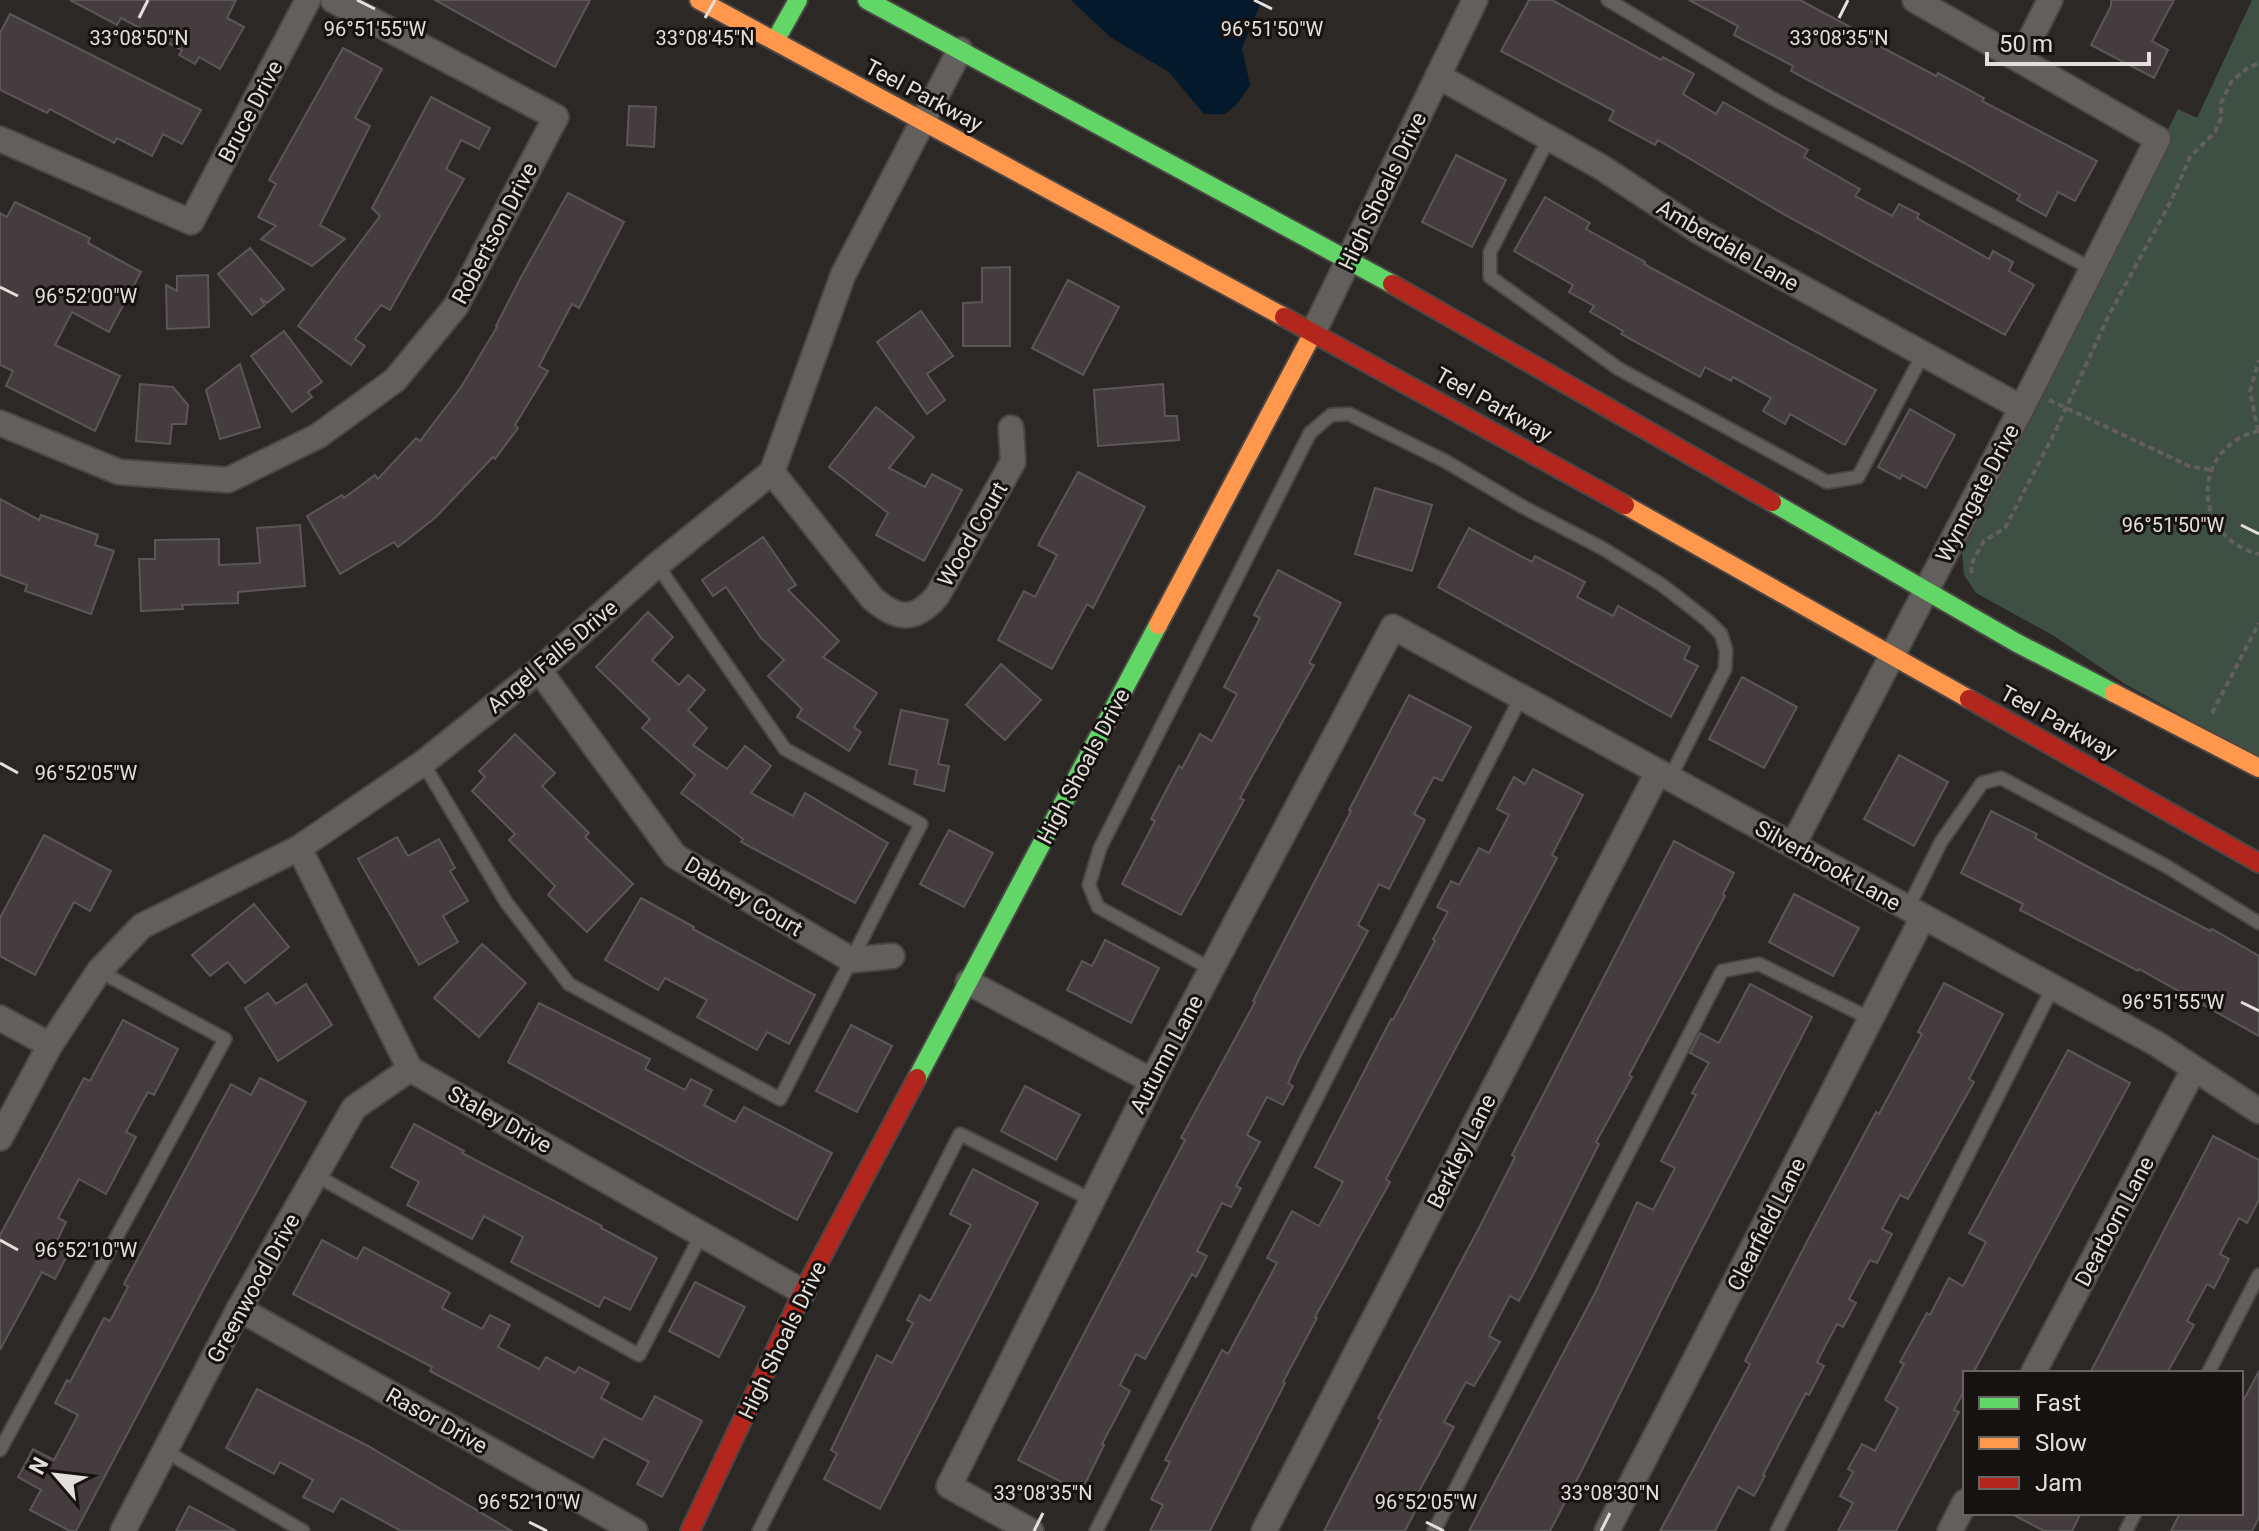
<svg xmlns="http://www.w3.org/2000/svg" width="2259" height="1531" font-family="Roboto,sans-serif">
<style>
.green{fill:#3e5043}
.water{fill:#04192b}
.building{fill:#443c3f;stroke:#5b5758;stroke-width:2}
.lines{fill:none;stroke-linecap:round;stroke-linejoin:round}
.lane-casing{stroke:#4a4644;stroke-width:16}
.street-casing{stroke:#4a4644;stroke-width:28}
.fast-casing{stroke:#4a4644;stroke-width:22}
.slow-casing{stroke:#4a4644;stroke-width:22}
.jam-casing{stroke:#4a4644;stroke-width:22}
.path{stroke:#62605e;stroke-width:4;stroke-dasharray:6 4;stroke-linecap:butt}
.lane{stroke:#625f5c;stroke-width:12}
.street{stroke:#625f5c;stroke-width:24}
.fast{stroke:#63d668;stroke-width:18}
.slow{stroke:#ff974d;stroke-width:18}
.jam{stroke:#b3261e;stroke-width:18}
.ticks{fill:none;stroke:#e4dfdb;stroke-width:3}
.labels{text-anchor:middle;stroke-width:6;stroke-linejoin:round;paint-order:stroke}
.street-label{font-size:22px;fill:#e4dfdb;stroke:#15120f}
.ticks-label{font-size:20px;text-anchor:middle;fill:#e4dfdb;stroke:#15120f;stroke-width:6;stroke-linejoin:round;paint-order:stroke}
</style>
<rect width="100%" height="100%" fill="#2c2825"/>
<polygon class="green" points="2252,0 2259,0 2259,758 2125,684 2054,636 1976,593 1964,575 1962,553 2178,109 2197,118"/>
<polygon class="water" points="1071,0 1262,0 1242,48 1250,85 1238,103 1225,114 1204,114 1169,72 1110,37"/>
<g class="building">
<polygon points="70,0 236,0 227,18 244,27 220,69 199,57 195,64 179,55 182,50 121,18 117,25"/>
<polygon points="435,0 590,0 555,67"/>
<polygon points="1529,0 1552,0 1661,60 1663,57 1694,74 1683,94 1716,114 1723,102 1808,150 1804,157 1860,189 1855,196 1892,216 1899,204 1919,214 1917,218 1989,259 1993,251 2013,262 2009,271 2034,285 2005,335 1785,215 1658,140 1655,145 1609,120 1614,111 1501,51"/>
<polygon points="1689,0 1800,0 1869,37 1868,40 1936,76 1938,73 1984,98 1982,101 2097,161 2075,201 2058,192 2046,216 2017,200 2020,195 1964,163 1791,71 1793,66 1734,35 1738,26"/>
<polygon points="2111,0 2174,0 2152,41 2168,50 2154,78 2091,45 2111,6"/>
<polygon points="10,14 201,110 182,144 163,134 152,156 117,138 114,143 50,109 47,113 0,90 0,33"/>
<polygon points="343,48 382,69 355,118 370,126 320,225 345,239 312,266 261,239 276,226 258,217 276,184 269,180"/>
<polygon points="431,97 490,128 479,149 461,140 446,169 464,179 390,310 381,305 355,339 365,346 351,365 298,326 380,216 372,208"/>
<polygon points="629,106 656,107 654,147 627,145"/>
<polygon points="1456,155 1506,180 1472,247 1422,222"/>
<polygon points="568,193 624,222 579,308 572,304 539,366 548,371 515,425 518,428 495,459 493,457 436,517 398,547 394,542 340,574 307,516 342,495 344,498 375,475 378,479 416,438 420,441 461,387 497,327 496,326 521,277"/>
<polygon points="1545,197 1590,223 1586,229 1645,262 1644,264 1876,390 1845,445 1790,414 1785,424 1763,411 1771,398 1733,377 1731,381 1705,367 1700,377 1621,334 1623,331 1590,312 1594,306 1569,292 1573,285 1514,251"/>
<polygon points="15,202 90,238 88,243 141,272 109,332 72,312 55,345 120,376 95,431 6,386 13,371 0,365 0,213 7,217"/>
<polygon points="250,248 284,289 267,303 260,298 265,305 252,315 218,274"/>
<polygon points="1010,267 1010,346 963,346 963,303 982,302 982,268"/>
<polygon points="208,275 209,327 167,329 166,285 177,291 177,276"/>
<polygon points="1068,280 1119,307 1083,375 1032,348"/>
<polygon points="921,311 953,356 927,374 945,400 927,414 877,342"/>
<polygon points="284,331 322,382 308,392 312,397 292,412 251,356"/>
<polygon points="240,364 260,427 220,439 206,390"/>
<polygon points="140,384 173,387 188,405 186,424 172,424 170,444 136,441"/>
<polygon points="1163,384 1165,416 1177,416 1179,440 1098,446 1094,390"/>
<polygon points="876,407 914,437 889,468 925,487 932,474 962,490 924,561 876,535 888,513 829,467"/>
<polygon points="1910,409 1955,435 1926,488 1902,475 1900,479 1878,467"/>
<polygon points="1078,472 1145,507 1093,608 1087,604 1052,669 998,640 1024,591 1035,597 1057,555 1038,545"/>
<polygon points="1375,488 1432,505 1412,571 1355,554"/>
<polygon points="0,499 39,520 41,515 98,535 95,545 114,551 91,614 25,591 27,585 0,575"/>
<polygon points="300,525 305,586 238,592 238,603 182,605 183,609 141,611 139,559 155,559 155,540 219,539 219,565 260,563 257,528"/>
<polygon points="1469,528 1532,562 1535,556 1585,582 1577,597 1613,616 1618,606 1690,647 1684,659 1698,666 1671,717 1438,587"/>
<polygon points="763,537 796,585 788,590 839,641 823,657 877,693 854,727 861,732 849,751 797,717 802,709 768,676 784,660 761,638 726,587 713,596 702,580"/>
<polygon points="1278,570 1341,603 1309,663 1314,665 1240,798 1244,800 1181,915 1122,884 1155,821 1151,819 1179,766 1182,768 1200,734 1212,741 1237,694 1224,687 1260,618 1254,615"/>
<polygon points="648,612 673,637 652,660 679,685 688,675 705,690 688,710 707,728 693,745 727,769 745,746 771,766 751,793 793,816 805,793 888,843 855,903 741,842 743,839 681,793 695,775 642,728 650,719 596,667"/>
<polygon points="1001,664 1041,700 1005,740 966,705"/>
<polygon points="1742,677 1797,707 1764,768 1709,739"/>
<polygon points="1409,695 1471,727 1442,781 1434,777 1414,814 1425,820 1389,889 1379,884 1358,925 1368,931 1300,1057 1288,1083 1293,1086 1283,1105 1267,1097 1247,1135 1260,1142 1236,1186 1241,1188 1231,1207 1222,1203 1197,1251 1207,1256 1196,1277 1192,1274 1145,1359 1136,1354 1120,1385 1130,1391 1102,1444 1104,1445 1081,1492 1018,1460 1185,1140 1181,1138 1255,1002 1253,1001 1351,811 1349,810"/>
<polygon points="901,710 948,720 938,764 949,766 944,791 914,784 917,770 889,764"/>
<polygon points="515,734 555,773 542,786 589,833 585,837 633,884 587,932 548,895 555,886 509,840 515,834 472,791 485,777 479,771"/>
<polygon points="1899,755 1948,782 1914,846 1864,819"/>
<polygon points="1533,769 1583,795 1552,855 1557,858 1386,1179 1390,1182 1315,1317 1317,1318 1283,1382 1285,1383 1210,1531 1150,1531 1163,1505 1151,1499 1170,1462 1165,1460 1222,1350 1228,1354 1277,1263 1267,1258 1292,1211 1319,1226 1343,1182 1315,1167 1391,1019 1393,1020 1435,941 1433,939 1448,912 1437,907 1451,881 1459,885 1479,848 1489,853 1509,815 1497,809 1514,777 1525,784"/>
<polygon points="1991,811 2037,834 2035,838 2105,876 2210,931 2212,929 2259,956 2259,1036 2139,969 2138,971 2020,910 2023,904 1961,873"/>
<polygon points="949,830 993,853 964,907 920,884"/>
<polygon points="44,835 111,871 90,911 74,902 35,975 0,956 0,918"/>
<polygon points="397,837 408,856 439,839 455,868 450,871 468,901 443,916 458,942 419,965 358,859"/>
<polygon points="1674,841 1734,873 1723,894 1725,896 1629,1075 1632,1077 1596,1142 1599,1144 1535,1271 1519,1301 1510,1296 1489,1336 1500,1342 1474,1386 1466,1382 1444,1422 1454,1427 1417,1495 1422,1498 1405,1531 1324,1531 1381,1420 1378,1418 1480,1226 1515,1157 1512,1155"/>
<polygon points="1794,894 1859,928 1833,976 1769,942"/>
<polygon points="641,898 694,927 693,929 815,995 789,1044 767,1032 757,1050 697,1017 707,1000 665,978 658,990 605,960"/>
<polygon points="254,904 289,947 245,983 228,962 210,976 192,955"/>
<polygon points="1105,940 1159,968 1131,1023 1067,990 1082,961 1092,966"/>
<polygon points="482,944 526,983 479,1037 434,998"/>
<polygon points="1944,983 2003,1014 1969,1079 1974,1082 1908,1199 1900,1195 1882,1229 1892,1234 1877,1263 1870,1260 1849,1299 1856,1303 1843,1327 1837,1324 1817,1362 1824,1366 1809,1395 1806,1393 1763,1475 1765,1476 1754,1496 1738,1487 1715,1531 1660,1531 1750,1364 1745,1361 1813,1230 1876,1112 1879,1114 1922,1034 1918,1032"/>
<polygon points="306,984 332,1025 278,1061 245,1008 268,993 276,1004"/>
<polygon points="1750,984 1812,1017 1682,1268 1583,1468 1550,1531 1469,1531 1596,1291 1637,1202 1653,1210 1675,1168 1661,1161 1696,1095 1692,1093 1709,1063 1690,1053 1700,1033 1719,1043"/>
<polygon points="539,1003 650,1059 645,1069 685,1090 691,1079 712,1090 704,1105 735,1122 744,1107 832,1153 797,1220 508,1062"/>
<polygon points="123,1020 178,1049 154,1095 148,1092 126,1132 136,1137 106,1194 79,1179 58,1218 66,1222 56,1243 70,1250 55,1279 42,1272 0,1350 0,1235 84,1078 90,1081"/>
<polygon points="851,1025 892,1046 857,1112 816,1091"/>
<polygon points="2068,1050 2130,1083 1973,1373 1965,1373 1965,1389 1954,1410 1959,1412 1896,1531 1838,1531 1853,1503 1840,1496 1853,1472 1848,1469 1862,1444 1875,1451 1898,1408 1885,1400 1904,1364 1900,1362 1927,1313 1930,1315 1949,1278 1963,1286 1986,1242 1969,1233"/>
<polygon points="260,1078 306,1102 211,1275 76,1531 70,1531 30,1510 41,1490 18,1477 33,1449 54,1460 78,1415 55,1403 67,1380 70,1382 104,1318 110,1321 128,1287 124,1284 231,1084 251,1095"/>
<polygon points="1025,1086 1080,1115 1056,1160 1001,1131"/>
<polygon points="414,1124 464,1151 462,1153 602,1226 601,1228 657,1258 630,1310 604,1297 599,1307 511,1262 523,1237 484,1216 472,1239 407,1205 419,1182 391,1167"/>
<polygon points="2213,1136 2259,1160 2259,1200 2247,1223 2239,1218 2220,1254 2229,1259 2214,1288 2207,1284 2187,1321 2194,1325 2167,1373 2090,1373"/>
<polygon points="973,1169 1038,1203 880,1509 824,1479 837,1454 831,1450 877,1355 892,1363 913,1323 907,1320 920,1295 930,1301 971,1225 950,1214"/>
<polygon points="322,1240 357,1259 364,1247 450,1293 442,1308 482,1329 490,1315 510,1325 498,1347 539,1369 546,1357 575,1373 579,1367 609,1383 601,1398 642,1420 655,1396 702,1421 662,1497 637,1484 649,1462 604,1438 593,1458 430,1371 432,1367 293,1294"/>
<polygon points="695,1282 745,1307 719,1357 669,1331"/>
<polygon points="2259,1371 2259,1518 2252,1531 2171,1531 2180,1513 2241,1513 2241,1405"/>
<polygon points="257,1389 368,1446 512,1531 401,1531 341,1498 333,1512 303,1497 313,1480 280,1462 274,1474 226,1448"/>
<polygon points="189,1506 236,1531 176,1531"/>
<polygon points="2010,1513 2081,1513 2072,1531 2044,1531"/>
</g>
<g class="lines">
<g class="lane-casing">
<g id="lane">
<polyline points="1608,0 1770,97 2092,269"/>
<polyline points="1549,138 1490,252 1490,277 1619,369 1827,482 1858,477 1923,354"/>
<polyline points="423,763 506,902 569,984 780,1099 921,824 785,749 657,565"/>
<polyline points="1908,908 1941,842 1973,796 1982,783 2001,778 2166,866 2259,923"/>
<polyline points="1211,969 1098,907 1089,885 1100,848 1310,433 1331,415 1349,414 1445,461 1523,507 1602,548 1662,585 1707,620 1721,634 1726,650 1725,669 1670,778"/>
<polyline points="315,1175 639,1355 702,1233"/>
<polyline points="2208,1373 2259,1275"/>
<polyline points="0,1450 225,1039 99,971"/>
<polyline points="165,1451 303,1531"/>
<polyline points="759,1531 960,1134 1092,1200"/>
<polyline points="1096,1531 1521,697"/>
<polyline points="1434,1531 1722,971 1759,964 1871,1019"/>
<polyline points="1777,1531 2053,987"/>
<polyline points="2126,1531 2135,1513"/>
</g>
</g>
<g class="street-casing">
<g id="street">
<polyline points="2020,60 2050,0"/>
<polyline points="1438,76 1601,167 1700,232 2022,408"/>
<polyline points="0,139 191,222 308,0"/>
<polyline points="1313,333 1475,0"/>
<polyline points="0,423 119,472 228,480 318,436 395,380 456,306 556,117 333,0"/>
<path d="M772,472l100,126c25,22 43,24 65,-2l76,-134 -2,-34"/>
<polyline points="539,670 675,856 852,960 892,956"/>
<polyline points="1793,845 2031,390 2158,139 1915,0"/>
<polyline points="299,848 410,1069 803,1292"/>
<polyline points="968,982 1152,1081"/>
<polyline points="0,1018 50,1045"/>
<polyline points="0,1138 50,1045 99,971 142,926 299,848 423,763 539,670 657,565 772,472 843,275 960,50"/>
<polyline points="239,1309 635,1531"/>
<polyline points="2033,1373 2194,1069"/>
<polyline points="123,1531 239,1309 354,1108 410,1069"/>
<polyline points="1031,1531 949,1486 1152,1081 1393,627 2157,1044 2259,1111"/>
<polyline points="1264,1531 1658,772"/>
<polyline points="1607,1531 1923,917"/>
<polyline points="1950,1531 1965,1502"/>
</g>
</g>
<g class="fast-casing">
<g id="fast">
<polyline points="867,0 1392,284"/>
<polyline points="775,41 798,0"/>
<polyline points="1772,502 2017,643 2114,693"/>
<polyline points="917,1078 1158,625"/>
</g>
</g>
<g class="slow-casing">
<g id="slow">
<polyline points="699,0 1284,317"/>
<polyline points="1625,505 1969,699"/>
<polyline points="1158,625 1313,333"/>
<polyline points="2114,693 2259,768"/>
</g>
</g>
<g class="jam-casing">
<g id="jam">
<polyline points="1392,284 1772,502"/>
<polyline points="1284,317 1625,505"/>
<polyline points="1969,699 2259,863"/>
<polyline points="690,1531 803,1292 917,1078"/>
</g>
</g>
<g class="path">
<polyline points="2049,400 2189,466 2211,470"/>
<polyline points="2258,431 2250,391 2259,360"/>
<path d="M2259,431c-69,15 -68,107 0,123"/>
<polyline points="1972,573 1971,564 1984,541 2005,528 2055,432 2109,315 2171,201 2190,157 2215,132 2221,118 2221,103 2231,82 2246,69 2259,63"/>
<polyline points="2212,713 2259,623"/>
</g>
<use href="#lane" class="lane"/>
<use href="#street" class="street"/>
<use href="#fast" class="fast"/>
<use href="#slow" class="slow"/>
<use href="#jam" class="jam"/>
</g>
<path class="ticks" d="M357,0l18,9M1254,0l18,9M139,18l9,-18M705,18l10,-18M1839,18l9,-18M0,287l18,9M2241,525l18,9M0,763l18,10M2241,1002l18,9M0,1240l18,10M529,1522l18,9M1426,1522l18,9M1034,1531l9,-18M1601,1531l9,-18"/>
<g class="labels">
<g class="street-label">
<text transform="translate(924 95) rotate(28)" y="8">Teel Parkway</text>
<text transform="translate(250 111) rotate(-62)" y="8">Bruce Drive</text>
<text transform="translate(1382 191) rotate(-64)" y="8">High Shoals Drive</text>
<text transform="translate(494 233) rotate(-62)" y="8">Robertson Drive</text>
<text transform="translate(1728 245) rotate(30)" y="8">Amberdale Lane</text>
<text transform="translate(1494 404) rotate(29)" y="8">Teel Parkway</text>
<text transform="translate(1977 493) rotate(-62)" y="8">Wynngate Drive</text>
<text transform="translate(972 534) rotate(-60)" y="8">Wood Court</text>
<text transform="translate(552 656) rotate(-40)" y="8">Angel Falls Drive</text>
<text transform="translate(2059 722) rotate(29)" y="8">Teel Parkway</text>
<text transform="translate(1083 766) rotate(-62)" y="8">High Shoals Drive</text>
<text transform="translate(1828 865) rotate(29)" y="8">Silverbrook Lane</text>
<text transform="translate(744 896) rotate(31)" y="8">Dabney Court</text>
<text transform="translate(1166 1054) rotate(-62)" y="8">Autumn Lane</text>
<text transform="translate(500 1119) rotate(29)" y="8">Staley Drive</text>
<text transform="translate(1461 1151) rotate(-63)" y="8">Berkley Lane</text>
<text transform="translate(2114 1221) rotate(-62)" y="8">Dearborn Lane</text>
<text transform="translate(1766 1224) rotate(-63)" y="8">Clearfield Lane</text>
<text transform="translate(253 1288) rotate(-61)" y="8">Greenwood Drive</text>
<text transform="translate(782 1340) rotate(-64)" y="8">High Shoals Drive</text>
<text transform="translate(437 1420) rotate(29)" y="8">Rasor Drive</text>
</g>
</g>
<g class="ticks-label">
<text x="1272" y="36">96°51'50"W</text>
<text x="375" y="36">96°51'55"W</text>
<text x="139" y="45">33°08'50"N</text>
<text x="705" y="45">33°08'45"N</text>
<text x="1839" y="45">33°08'35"N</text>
<text x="86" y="303">96°52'00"W</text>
<text x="2173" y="532">96°51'50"W</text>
<text x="86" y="780">96°52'05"W</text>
<text x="2173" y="1009">96°51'55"W</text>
<text x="86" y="1257">96°52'10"W</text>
<text x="1043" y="1500">33°08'35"N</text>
<text x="1610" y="1500">33°08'30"N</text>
<text x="529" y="1509">96°52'10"W</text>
<text x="1426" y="1509">96°52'05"W</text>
</g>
<rect x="1963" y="1371" width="280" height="144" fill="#15120f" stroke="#686461" stroke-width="2"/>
<rect x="1979" y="1397" width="40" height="12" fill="#63d668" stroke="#686461" stroke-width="2"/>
<text x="2035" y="1411" font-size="24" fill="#e4dfdb">Fast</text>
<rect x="1979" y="1437" width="40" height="12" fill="#ff974d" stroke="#686461" stroke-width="2"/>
<text x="2035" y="1451" font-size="24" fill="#e4dfdb">Slow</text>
<rect x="1979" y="1477" width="40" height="12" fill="#b3261e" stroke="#686461" stroke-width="2"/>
<text x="2035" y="1491" font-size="24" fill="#e4dfdb">Jam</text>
<g transform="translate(56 1475) rotate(298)" stroke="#15120f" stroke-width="6" paint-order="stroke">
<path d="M0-6L14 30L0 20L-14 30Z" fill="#e4dfdb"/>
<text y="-12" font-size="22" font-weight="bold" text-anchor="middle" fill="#e4dfdb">N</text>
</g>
<path d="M1987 52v12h162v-12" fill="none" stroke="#e4dfdb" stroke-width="4"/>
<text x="1999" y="52" font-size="24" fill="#e4dfdb" stroke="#15120f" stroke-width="6" paint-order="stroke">50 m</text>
</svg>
